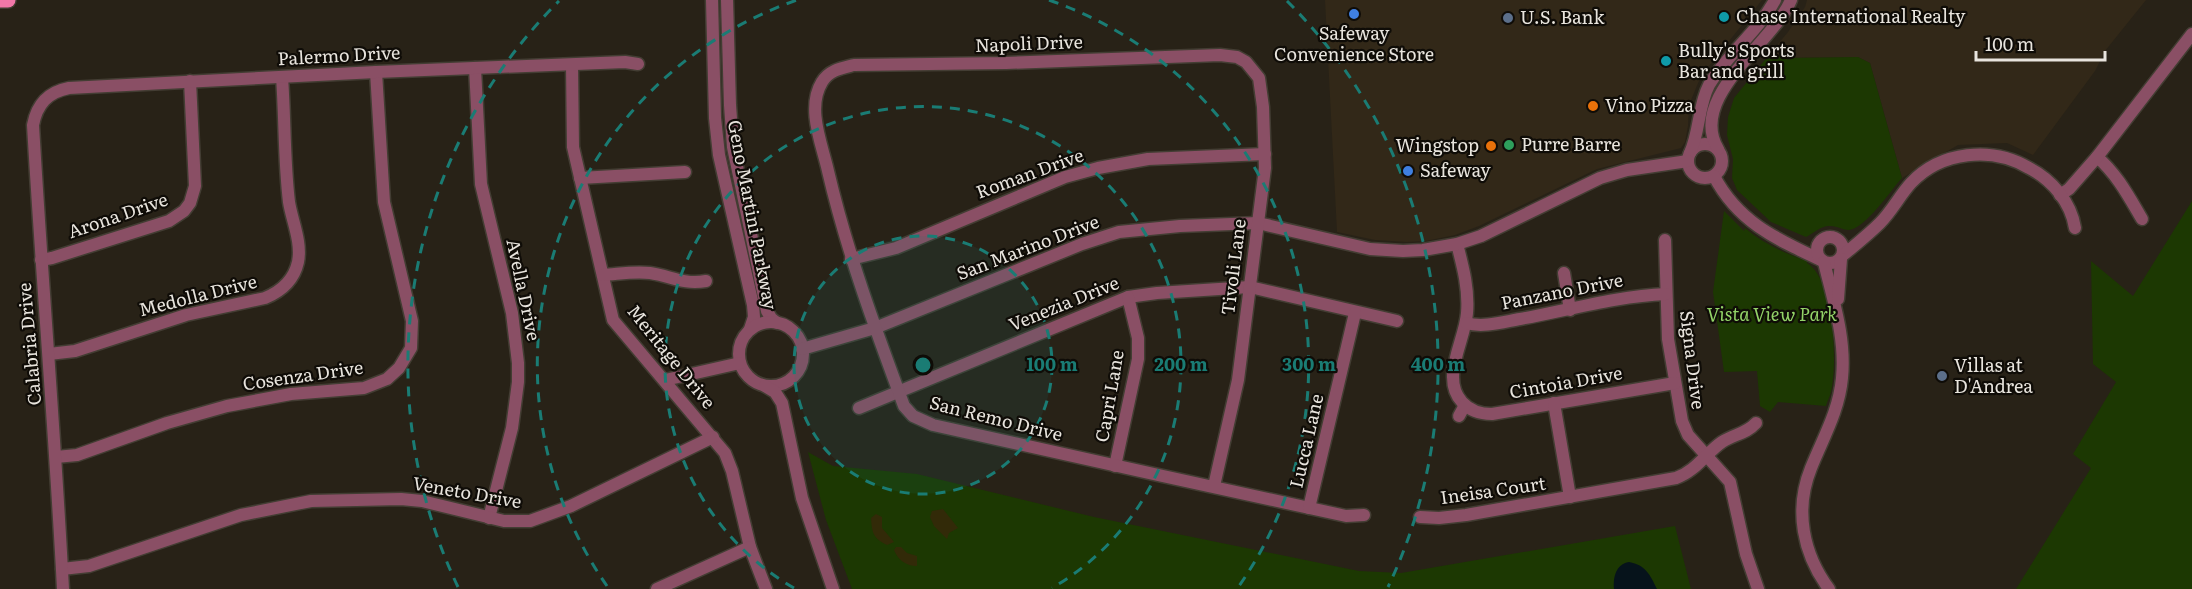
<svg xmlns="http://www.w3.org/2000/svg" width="2192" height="589" font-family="Literata,serif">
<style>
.built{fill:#322818}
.green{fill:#1c3802}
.sand{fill:#322a08}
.water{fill:#06131b}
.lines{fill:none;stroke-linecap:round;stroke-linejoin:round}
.minor-casing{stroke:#433d33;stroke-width:15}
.major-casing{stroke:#433d33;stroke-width:18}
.minor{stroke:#8a4f65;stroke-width:12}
.major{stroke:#f177a8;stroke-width:15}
.ring{fill:none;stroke:#1a7c74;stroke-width:3;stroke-dasharray:10 8}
.shop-dot{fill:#3f7fe0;stroke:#0f0c07;stroke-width:2}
.culture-dot{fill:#0f9aa8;stroke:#0f0c07;stroke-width:2}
.service-dot{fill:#5c6f8a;stroke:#0f0c07;stroke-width:2}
.food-dot{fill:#e8710a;stroke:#0f0c07;stroke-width:2}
.leisure-dot{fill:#2e9e5b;stroke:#0f0c07;stroke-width:2}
.labels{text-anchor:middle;stroke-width:4.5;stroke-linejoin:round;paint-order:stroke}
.poi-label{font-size:18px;fill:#e8e4dd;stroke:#0f0c07;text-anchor:start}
.street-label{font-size:18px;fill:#e8e4dd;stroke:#0f0c07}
.park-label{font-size:18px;font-style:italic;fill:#93d368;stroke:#0f0c07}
.centre{fill:#1a7c74;stroke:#0f0c07;stroke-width:3}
.ring-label{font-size:18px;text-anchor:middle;font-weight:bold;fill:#1a7c74;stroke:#0f0c07;stroke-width:4.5;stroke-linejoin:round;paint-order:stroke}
</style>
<rect width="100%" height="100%" fill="#282217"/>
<g class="built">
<polygon points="1325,0 1762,0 1701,76 1689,105 1688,126 1685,142 1681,148 1597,169 1479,226 1455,235 1425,241 1407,242 1375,240 1337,232"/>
<polygon points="1807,0 2146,0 2105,51 2095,71 2033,155 2007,143 1958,145 1902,178 1870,63 1858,57 1780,58 1773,50 1788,32 1805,7"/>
</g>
<g class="green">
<path d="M1773,50l8,8 77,-1 12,6 32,115c-11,12 -36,50 -53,52 -6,0 -12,-4 -18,-4 -10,-1 -17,7 -25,11l-35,-15 -34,-32 -5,-12 1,-19 -6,-24 1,-18 6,-19z"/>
<polygon points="2192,201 2192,589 2016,589 2091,468 2073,454 2116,382 2093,364 2091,261 2133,296"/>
<path d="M1724,211l20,20 1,-3c19,16 39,25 62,33v2c27,15 31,100 24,129 -1,5 -4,9 -5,14l-48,-4 -8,10 -10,-6 -3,-35 -33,1 -11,-80z"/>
<polygon points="808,452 833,466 917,474 1094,517 1359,571 1401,573 1675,526 1691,589 852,589 826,520"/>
</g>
<g class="sand">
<polygon points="943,509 958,528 949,533 947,539 934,526 930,517 932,511"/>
<path d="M876,514l6,3v11l12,14 -7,3c-14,-7 -15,-12 -16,-27z"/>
<path d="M896,547h5l6,6 10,3v10c-11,0 -19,-6 -23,-16z"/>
</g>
<path class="water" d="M1629,562c17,3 21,13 28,27h-43c-1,-12 2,-25 15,-27z"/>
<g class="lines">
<g class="minor-casing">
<g id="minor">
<polyline points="712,0 715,118 719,155 753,305 754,317 750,329"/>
<polyline points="727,0 730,105 733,147 767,311 771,318 777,323"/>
<polyline points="572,65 573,147 613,320 725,453 732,471 750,547 766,589"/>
<polyline points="475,68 481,184 512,313 518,363 518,382 512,428 489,518"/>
<circle cx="1705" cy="161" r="17"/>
<path d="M1718,149c-31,-52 55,-106 73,-149"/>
<path d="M1690,153c10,-22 8,-47 19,-68 18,-31 49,-53 66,-85"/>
<path d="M2097,157c20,17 32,40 45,62"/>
<path d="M1714,176c24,46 62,63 107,84"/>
<polyline points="580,178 685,172"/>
<polyline points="2060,195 2069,189 2097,157 2192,34"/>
<circle cx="1830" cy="250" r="13"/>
<polyline points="1665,240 1668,339 1682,421 1688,435 1730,482 1746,554 1758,589"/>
<path d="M1457,244c6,23 12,45 10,69 -2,28 -27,65 -5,89 8,9 18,12 30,12l183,-31"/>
<path d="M1842,256c13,-11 26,-21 38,-33 12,-12 20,-28 31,-40 30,-32 81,-37 118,-15 23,12 42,34 46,60"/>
<polyline points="851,259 896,248 1065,177 1098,168 1148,159 1265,154"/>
<polyline points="41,260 52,258 169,221 184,211 190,203 195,186 190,81"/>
<path d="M1824,262c9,38 22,76 18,116 -3,33 -19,60 -31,90 -17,42 -8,86 18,121"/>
<polyline points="1564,273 1570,310"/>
<path d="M603,275c16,-1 31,-4 47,-2 21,3 33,12 56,8"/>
<polyline points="1838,299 1841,259"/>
<circle cx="771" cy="354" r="32"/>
<path d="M1466,323c17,5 37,-1 54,-4 49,-9 97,-23 146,-25"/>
<polyline points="802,349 875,328 1082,244 1119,232 1180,226 1258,223 1370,249 1403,251 1423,250 1457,244 1481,236 1600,178 1627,170 1688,161"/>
<path d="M49,354l26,-3 111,-36 79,-17c17,-7 29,-18 33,-36 4,-20 -6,-41 -9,-60 -5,-41 -4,-84 -7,-125"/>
<polyline points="665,380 740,363"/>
<polyline points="765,386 775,392 782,403 802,498 833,589"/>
<polyline points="1554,403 1570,497"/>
<polyline points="859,408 1128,297 1157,293 1250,287 1397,321"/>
<polyline points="1459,416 1465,405"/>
<polyline points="56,457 77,455 167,423 227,406 291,394 364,388 387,379 399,368 411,348 412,321 384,202 376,72"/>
<polyline points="1115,466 1138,359 1138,338 1128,297"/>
<path d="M1214,486l24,-106 27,-212 -2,-61 -4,-29 -13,-16 -9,-5 -17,-2 -214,8 -152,2c-12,3 -25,5 -32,17 -16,26 0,62 6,89 19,81 47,157 76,235l9,10 20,9c138,31 275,61 413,91l18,-1"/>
<polyline points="1309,508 1355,313"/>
<path d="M1420,517l19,1 27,-3 210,-37c20,-7 30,-25 46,-36 12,-8 24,-8 34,-19"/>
<polyline points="62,569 89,566 241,515 311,501 401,499 422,501 504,521 530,521 571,506 713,437"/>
<path d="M63,589c-8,-155 -21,-309 -30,-464 4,-21 15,-33 36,-37l307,-16 249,-10 13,2"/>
<polyline points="657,589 750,547"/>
</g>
</g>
<g class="major-casing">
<polyline id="major" points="0,0 8,0"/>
</g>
<use href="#minor" class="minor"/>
<use href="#major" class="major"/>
</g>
<circle cx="923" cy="365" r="129" fill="#1a7c74" fill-opacity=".12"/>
<g class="ring">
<circle cx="923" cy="365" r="129"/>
<path d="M794 588A258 258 0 1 1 1052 588"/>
<path d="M607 586A386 386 0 0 1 797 0M1049 0A386 386 0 0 1 1239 586"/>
<path d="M458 587A515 515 0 0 1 559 1M1287 1A515 515 0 0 1 1388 587"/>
</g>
<g class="shop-dot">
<circle cx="1354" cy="14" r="6"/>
<circle cx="1408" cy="171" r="6"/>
</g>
<g class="culture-dot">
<circle cx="1724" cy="17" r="6"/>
<circle cx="1666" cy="61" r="6"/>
</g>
<g class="service-dot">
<circle cx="1508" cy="18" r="6"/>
<circle cx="1942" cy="376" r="6"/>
</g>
<g class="food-dot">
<circle cx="1593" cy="106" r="6"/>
<circle cx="1491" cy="146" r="6"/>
</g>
<circle class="leisure-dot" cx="1509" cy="145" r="6"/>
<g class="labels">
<g class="poi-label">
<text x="1736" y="23">Chase International Realty</text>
<text x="1520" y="24">U.S. Bank</text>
<text x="1354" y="40" text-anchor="middle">Safeway<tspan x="1354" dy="21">Convenience Store</tspan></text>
<text x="1678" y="57">Bully's Sports<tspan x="1678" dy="21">Bar and grill</tspan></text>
<text x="1605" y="112">Vino Pizza</text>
<text x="1521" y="151">Purre Barre</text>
<text x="1479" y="152" text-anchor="end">Wingstop</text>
<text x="1420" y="177">Safeway</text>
<text x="1954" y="372">Villas at<tspan x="1954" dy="21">D'Andrea</tspan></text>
</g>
<g class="street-label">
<text transform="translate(1029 44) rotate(-2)" y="6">Napoli Drive</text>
<text transform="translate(339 56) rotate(-3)" y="6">Palermo Drive</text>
<text transform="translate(1030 174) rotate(-20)" y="6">Roman Drive</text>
<text transform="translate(752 215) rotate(79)" y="6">Geno Martini Parkway</text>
<text transform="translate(118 216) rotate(-19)" y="6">Arona Drive</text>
<text transform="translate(1028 248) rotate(-21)" y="6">San Marino Drive</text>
<text transform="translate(1234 267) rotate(-83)" y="6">Tivoli Lane</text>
<text transform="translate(523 290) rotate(78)" y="6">Avella Drive</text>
<text transform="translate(1562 292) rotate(-11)" y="6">Panzano Drive</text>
<text transform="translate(198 296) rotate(-14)" y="6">Medolla Drive</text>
<text transform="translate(1064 304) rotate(-22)" y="6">Venezia Drive</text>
<text transform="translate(30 344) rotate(-95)" y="6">Calabria Drive</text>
<text transform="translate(671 357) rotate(51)" y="6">Meritage Drive</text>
<text transform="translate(1692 360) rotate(83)" y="6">Signa Drive</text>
<text transform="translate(303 376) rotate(-8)" y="6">Cosenza Drive</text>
<text transform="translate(1566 383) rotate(-10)" y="6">Cintoia Drive</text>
<text transform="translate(1110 396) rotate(-80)" y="6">Capri Lane</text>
<text transform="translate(996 419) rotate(14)" y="6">San Remo Drive</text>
<text transform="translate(1307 441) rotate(-77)" y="6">Lucca Lane</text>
<text transform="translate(1493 491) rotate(-8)" y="6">Ineisa Court</text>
<text transform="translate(467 493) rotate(10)" y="6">Veneto Drive</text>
</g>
<g class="park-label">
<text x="1772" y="321">Vista View Park</text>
</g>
</g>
<circle cx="923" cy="365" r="9" class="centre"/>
<g class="ring-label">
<text x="1052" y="371">100 m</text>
<text x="1181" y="371">200 m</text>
<text x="1309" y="371">300 m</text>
<text x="1438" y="371">400 m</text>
</g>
<path d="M1976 51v9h129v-9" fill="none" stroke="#e8e4dd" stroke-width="3"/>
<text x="1985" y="51" font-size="18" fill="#e8e4dd" stroke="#0f0c07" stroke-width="4.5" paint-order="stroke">100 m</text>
</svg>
